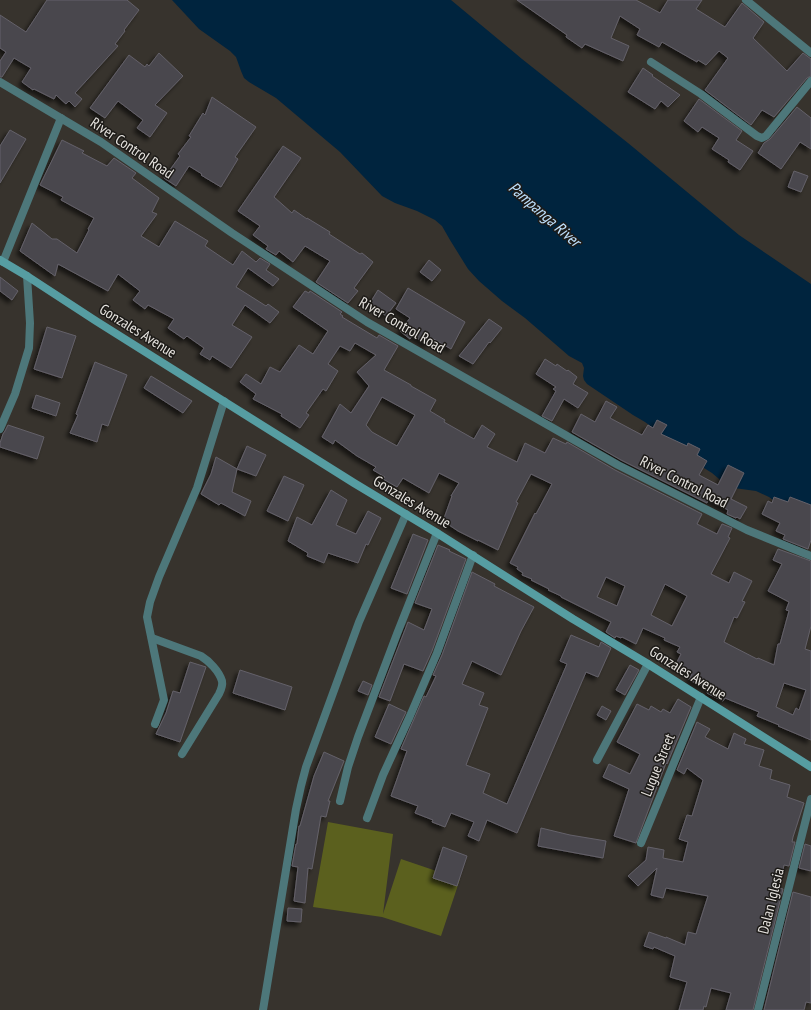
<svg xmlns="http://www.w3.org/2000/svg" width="811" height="1010" font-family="'PT Sans Narrow',sans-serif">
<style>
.green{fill:#5b601e}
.water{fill:#00243e}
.building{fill:#49474e;stroke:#646169;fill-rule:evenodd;filter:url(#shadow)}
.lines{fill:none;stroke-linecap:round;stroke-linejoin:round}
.minor{stroke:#4d777a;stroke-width:8}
.tertiary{stroke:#4d777a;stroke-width:8}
.secondary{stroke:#569da2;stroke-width:8}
.labels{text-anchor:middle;stroke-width:3;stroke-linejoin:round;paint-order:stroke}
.street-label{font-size:15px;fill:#e6e3df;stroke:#1d1b18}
.water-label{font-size:16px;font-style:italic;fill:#bee1fe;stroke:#1d1b18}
</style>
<defs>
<filter id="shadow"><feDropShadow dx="-3.5" dy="3.5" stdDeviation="2" flood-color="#0009"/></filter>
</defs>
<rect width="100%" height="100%" fill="#37332d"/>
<polygon class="green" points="328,822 393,834 383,914 401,859 460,879 441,936 382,917 313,907"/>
<polygon class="water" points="172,0 451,0 522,59 628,143 739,235 811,284 811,528 769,497 756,491 734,488 725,484 712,473 688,458 669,440 645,422 633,415 587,384 584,380 583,376 584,368 582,363 569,356 525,318 502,301 479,281 468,269 450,240 442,226 435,220 417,211 395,203 382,196 340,152 276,98 249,82 244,78 241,71 236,57 230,51 199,29"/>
<g class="building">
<polygon points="47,0 127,0 139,10 124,30 125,31 115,44 118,46 75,93 82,99 75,107 69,101 66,104 56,95 54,99 34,89 33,90 22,82 31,68 14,58 2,77 0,77 0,61 6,52 0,48 0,15 26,32"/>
<polygon points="517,0 636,0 660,13 668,0 702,0 696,9 725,27 742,3 764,22 753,38 787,71 803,53 811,59 811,76 807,78 774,117 762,110 751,125 705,90 728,58 719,51 706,65 698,60 697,62 662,42 659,47 637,35 640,29 620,16 611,38 629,46 623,61 585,44 582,48 566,37 567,35"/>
<polygon points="159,53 183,76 155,105 167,113 150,137 137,128 143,120 118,101 105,118 90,108 129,55 145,67 147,64 149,66"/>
<polygon points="643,68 653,75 652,76 680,95 668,107 661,101 655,109 628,92"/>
<polygon points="212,97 256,127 235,157 238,159 221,187 201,175 202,174 189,166 176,186 164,178 180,156 178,154 191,137 189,136 203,113 205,115"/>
<polygon points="699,99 742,131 736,140 753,151 740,170 728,162 729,160 712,149 719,138 702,127 698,132 684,121"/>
<polygon points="797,107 811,118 811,149 800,142 781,169 758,153 764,143 770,139"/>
<polygon points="10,130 26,139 0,183 0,146"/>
<polygon points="62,140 84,151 82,153 107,166 114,158 136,173 132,178 159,198 152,212 157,214 141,236 159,247 175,221 208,241 205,246 233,265 242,251 256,262 260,258 270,264 266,270 279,279 273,286 248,268 236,287 266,306 268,304 279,312 270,323 245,305 232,325 252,337 231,368 212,356 210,360 200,354 204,348 187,336 184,339 168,328 174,319 148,305 145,309 133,300 140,291 118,274 108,291 58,264 55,276 20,251 32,223 52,239 57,239 77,253 89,230 88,229 94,218 61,200 63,197 40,185"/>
<polygon points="283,146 301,158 274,197 292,213 294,210 307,219 307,218 330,232 329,234 360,254 362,253 373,262 354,288 358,291 348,303 316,282 330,261 305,246 293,262 279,251 276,255 266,249 268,246 253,235 260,226 238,211"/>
<polygon points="794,171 808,176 801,192 788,187"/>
<polygon points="429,260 441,270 432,281 420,272"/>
<polygon points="0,277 18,291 12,300 0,291"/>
<polygon points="408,288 465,322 451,349 432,338 427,345 413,335 410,339 400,331 410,318 396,309"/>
<polygon points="378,290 396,303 386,316 370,303"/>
<path d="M305,291l4,2 1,-2 32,21 -2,2 3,2 -1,1 35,21 2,-3 19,11 -14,24 27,15v1l25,14 -6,11 15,9 -1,2 30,17 8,-14 13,9 -8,13 30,15 8,-19 20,10 8,-15 13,6 1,-2 48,28 87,44 -5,10 20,10 5,-10 10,4 -4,9 2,1 -19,36 18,9 5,-11 18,9 -10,20 3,1 -8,16 -3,-1 -10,25 33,17 1,-1 16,7 4,-21h2l9,-33 -3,-1 3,-8 -21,-11 14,-27 -9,-4 5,-11 33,12v65l-6,23 6,2v89l-33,-14 1,-1 -22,-9 2,-4 -34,-14 -2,3 -16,-8 2,-4 -20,-9 3,-6 -17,-8 6,-12 -4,-2 3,-5 -16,-7 1,-2 -22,-10 -7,16 -14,-7 -1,1 -5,-2 -1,2 -9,-6 5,-10 -50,-25v-1l-13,-6 1,-1 -18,-9 1,-1 -10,-4 1,-2 -6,-4 1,-2 -8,-4 25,-50 1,1 16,-30 -21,-10 -15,28 2,1 -20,47 -20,-10v1l-20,-10 -15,-10 9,-25h-1l8,-13 -20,-10 -10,20 -26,-15 -6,9 -14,-8 2,-2 -12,-7 3,-3 -19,-11 -22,-16 -2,4 -11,-7 18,-33 11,9 18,-27 -12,-14 19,-17 -21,-12 -5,8 -10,-5 -12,18 10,7 -12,20 -3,-2 -17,24 3,2 -9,13 -19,-12 1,-2 -29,-15 3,-5 -16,-12 6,-8 15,10 9,-17 10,5 19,-27 14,9 15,-23 -35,-24zM382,397l33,18 -18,31 -25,-14 -6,-7zM606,577l19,9 -8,20 -20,-9zM665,584l22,12 -15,30 -21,-11zM784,683l22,7 -7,20 -3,-2 -3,7 -17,-8z"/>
<polygon points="489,319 502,328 490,343 489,342 473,364 459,356"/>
<polygon points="47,327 76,336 62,378 34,369"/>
<polygon points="545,359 556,366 557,364 567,371 568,370 577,377 573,384 588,393 578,408 564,399 552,421 542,416 556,391 553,389 556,387 536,374"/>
<polygon points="95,362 127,375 108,426 102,424 97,442 70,433 78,415 76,414"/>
<polygon points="151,376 192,401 183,413 144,388"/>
<polygon points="36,395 60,403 56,416 32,408"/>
<polygon points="606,401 617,407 610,418 642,435 648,425 653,428 657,420 667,425 661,434 687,446 688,443 700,449 697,455 707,461 699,475 718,485 728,465 744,473 731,499 747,507 740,519 737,517 736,518 727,514 728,510 708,499 707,503 621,460 572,432 581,414 595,422"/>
<polygon points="8,425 44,437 37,459 0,447 0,443 3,434 5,431"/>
<polygon points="247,446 266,455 256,476 237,469"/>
<polygon points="216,457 237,469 232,492 251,501 245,516 221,503 219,505 201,494 211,474"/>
<polygon points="284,476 304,485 288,521 267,511"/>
<polygon points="331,490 347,500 336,525 356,534 368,511 381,518 368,545 366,544 358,563 328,553 324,563 307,556 308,553 288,541 297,517 312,525"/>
<polygon points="774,497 788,502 790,497 811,505 811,540 808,549 783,539 785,535 776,531 780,523 762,514 768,501 772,503"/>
<polygon points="413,534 428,540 407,594 391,588"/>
<polygon points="438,545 450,550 449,551 466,559 432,651 423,671 404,664 390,701 379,697 408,622 424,630 432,609 415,603"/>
<polygon points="472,572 495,584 494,586 534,607 521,631 501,675 472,661 462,684 484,693 479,705 488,708 466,765 490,774 483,793 507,804 567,664 560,661 571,635 599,647 601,642 611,648 598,677 586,672 517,833 487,820 479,841 468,836 474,822 451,813 445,827 432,822 433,820 415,813 418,806 391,796 407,751 401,749 424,696 426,697 436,676 433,675 442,655"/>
<polygon points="190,662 206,667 180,742 156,734 166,713 173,691 180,693"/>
<polygon points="630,665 639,670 625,695 616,690"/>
<polygon points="240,670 292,687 285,710 233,693"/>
<polygon points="363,681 372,685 368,695 358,691"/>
<polygon points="678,699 691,707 667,764 666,763 636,843 614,836 629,789 603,777 609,764 630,774 640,754 617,742 637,704 649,710 651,706 661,712 663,709 670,713"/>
<polygon points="389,704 406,712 391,744 375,737"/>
<polygon points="602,706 611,711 606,720 597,715"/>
<polygon points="697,722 710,729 705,737 728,749 734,733 746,739 744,744 764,750 759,766 772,770 770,779 790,785 787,797 804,803 793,837 792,842 795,842 789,866 784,865 779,888 783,889 753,1010 726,1010 731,993 711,988 706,1007 704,1006 703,1010 679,1010 687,982 670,977 675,956 654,947 653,949 644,946 649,932 666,938 666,937 685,945 688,932 696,934 700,921 708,896 666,888 663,898 651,895 657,868 638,886 628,876 646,860 648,847 664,850 663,858 683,862 688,842 679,839 687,815 692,816 703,780 687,768 684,774 677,770"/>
<polygon points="324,752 344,761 328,801 330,801 326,817 321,816 312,869 308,868 305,903 294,901 298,867 292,866 296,844 297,844 299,826 300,826 314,776"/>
<polygon points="541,828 570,835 606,841 603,858 538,846"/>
<polygon points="805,844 811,846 811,871 799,868"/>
<polygon points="443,847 467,856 457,886 433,878"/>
<polygon points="793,892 811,897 811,1003 806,1002 804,1010 764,1010"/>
<polygon points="288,908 302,909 301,922 287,921"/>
</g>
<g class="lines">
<g class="minor">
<polyline points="651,62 701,94 757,136 762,138 766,136 811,81"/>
<polyline points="3,262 61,118"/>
<polyline points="0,429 15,394 29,348 30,323 27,276"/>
<path d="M152,638l49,18c8,5 18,15 21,25 1,5 -1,9 -3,13l-37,60"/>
<polyline points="155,724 164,700 147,617 150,602 159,577 197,488 224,401"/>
<polyline points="597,760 648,664"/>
<polyline points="340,801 348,767 358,737 397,634 437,533"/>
<polyline points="367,818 383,775 410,716 437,653 473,555"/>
<polyline points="641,843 701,697"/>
<polyline points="263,1010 296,809 301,786 306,767 359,622 406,514"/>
</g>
<g class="tertiary">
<polyline points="746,0 811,53"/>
<polyline points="0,82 101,142 232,233 367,322 618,465 747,530 811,556"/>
<polyline points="758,1010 811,799"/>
</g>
<polyline class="secondary" points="0,260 27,276 96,321 354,483 437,533 573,619 648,664 811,767"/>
</g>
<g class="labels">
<g class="street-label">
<text transform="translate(132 148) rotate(34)" y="5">River Control Road</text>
<text transform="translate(402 325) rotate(30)" y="5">River Control Road</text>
<text transform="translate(138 331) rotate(32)" y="5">Gonzales Avenue</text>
<text transform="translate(684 482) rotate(27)" y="5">River Control Road</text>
<text transform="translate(412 502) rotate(31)" y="5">Gonzales Avenue</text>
<text transform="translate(688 673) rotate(32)" y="5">Gonzales Avenue</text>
<text transform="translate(658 765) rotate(-68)" y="5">Lugue Street</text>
<text transform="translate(771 901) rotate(-76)" y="5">Dalan Iglesia</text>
</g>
<g class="water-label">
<text transform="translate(545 214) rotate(41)" y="6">Pampanga River</text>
</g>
</g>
</svg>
